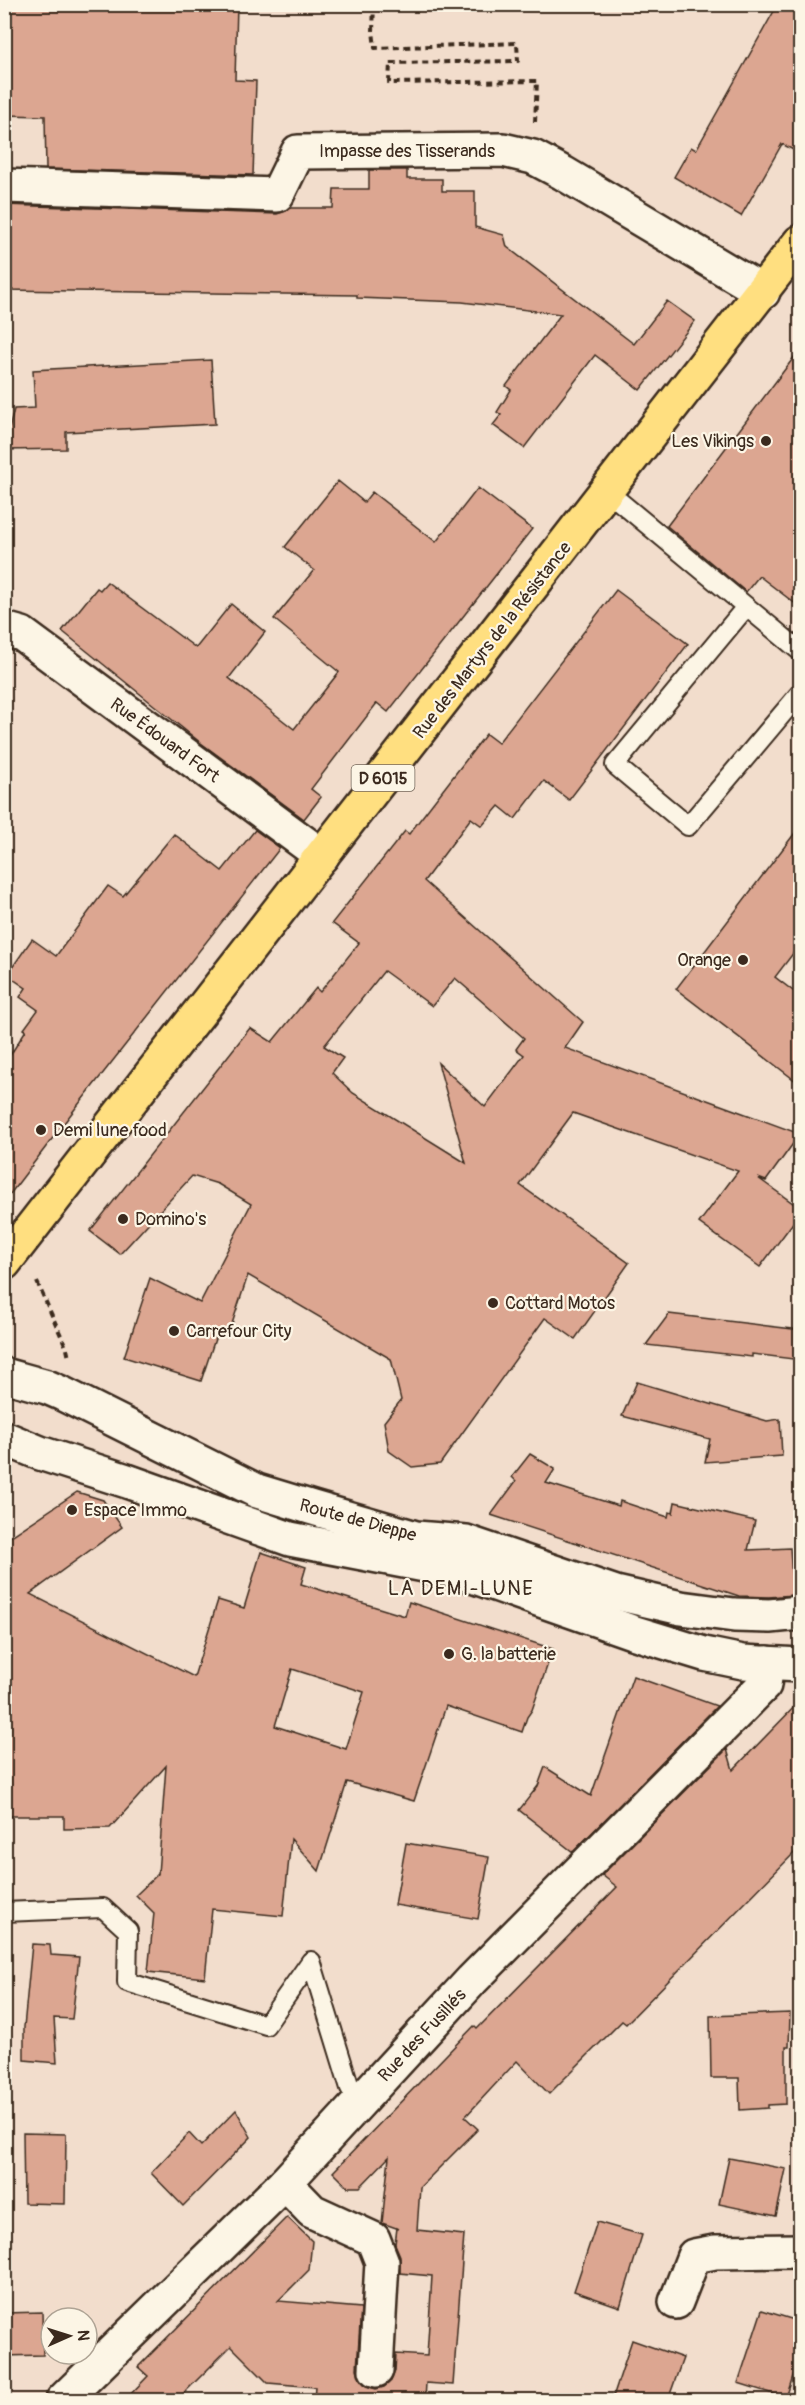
<svg xmlns="http://www.w3.org/2000/svg" width="805" height="2405" font-family="Pangolin,sans-serif">
<style>
.building{fill:#dca691;stroke:#3b2a1e;stroke-width:1.5;fill-rule:evenodd}
.lines{fill:none;stroke-linecap:round;stroke-linejoin:round}
.service-casing{stroke:#3b2a1e;stroke-width:22}
.minor-casing{stroke:#3b2a1e;stroke-width:38}
.secondary-casing{stroke:#3b2a1e;stroke-width:38}
.primary-casing{stroke:#3b2a1e;stroke-width:38}
.path{stroke:#3b2a1e;stroke-width:4;stroke-dasharray:6 4.5;stroke-linecap:butt}
.service{stroke:#fcf5e5;stroke-width:18}
.minor{stroke:#fcf5e5;stroke-width:33}
.secondary{stroke:#fcf5e5;stroke-width:33}
.primary{stroke:#ffdf80;stroke-width:33}
.poi-dot{fill:#3b2a1e;stroke:#fcf5e5;stroke-width:2}
.labels{text-anchor:middle;stroke-width:4.5;stroke-linejoin:round;paint-order:stroke}
.shield{fill:#fcf5e5;stroke:#75675a;stroke-width:1.5}
.shield-label{font-size:16px;font-weight:bold;fill:#3b2a1e}
.street-label{font-size:18px;fill:#3b2a1e;stroke:#fcf5e5}
.poi-label{font-size:18px;fill:#3b2a1e;stroke:#fcf5e5;text-anchor:start}
.neighbourhood-label{font-size:20px;letter-spacing:1.5px;fill:#3b2a1e;stroke:#fcf5e5}
</style>
<rect width="100%" height="100%" fill="#f2ddcc"/>
<filter id="ink" filterUnits="userSpaceOnUse"><feTurbulence type="fractalNoise" baseFrequency=".0167" numOctaves="2"/><feDisplacementMap in="SourceGraphic" scale="12" xChannelSelector="R" yChannelSelector="G"/><feConvolveMatrix kernelMatrix="1 2 1 2 8 2 1 2 1" color-interpolation-filters="sRGB"/></filter>
<g filter="url(#ink)">
<g class="building">
<polygon points="4,4 237,4 235,80 256,81 253,175 46,169 45,116 4,115"/>
<polygon points="778,4 801,4 801,154 782,144 741,216 674,177 691,147 696,150"/>
<polygon points="369,170 407,170 407,179 442,179 442,191 475,191 475,227 504,235 507,247 634,344 667,301 695,321 640,390 595,355 524,448 493,425 501,415 497,412 511,390 506,386 561,314 462,302 357,298 357,295 4,290 4,205 277,214 286,211 290,208 333,208 334,189 369,189"/>
<polygon points="801,348 801,608 759,576 746,592 667,526"/>
<polygon points="211,360 215,424 66,432 66,449 4,450 14,409 35,408 33,370"/>
<polygon points="338,481 364,502 372,492 436,542 478,488 532,529 388,712 377,703 311,789 321,797 304,819 201,743 62,631 97,588 100,590 107,582 196,648 231,604 265,632 229,678 294,729 339,672 274,619 314,570 285,547"/>
<path d="M616,590l72,54 -119,156 -25,-19 -29,38 -16,-13 -17,20 -11,-8 -47,63 159,141 -18,26 235,86 -34,47 -8,-3 43,31v3l-41,55 -61,-44 39,-52 -165,-58 -53,72 109,78 -54,76 -30,-21 -105,146 -28,3 -23,-16 -5,-29 17,-22 -10,-41 -143,-84 -20,61 -11,-3 -16,48 -77,-24 26,-79 50,25 51,-99 -33,-20 -26,-8 -72,78 -30,-23 160,-203 22,14 44,-54 4,4 39,-49 -27,-20 73,-92 4,3 77,-100 12,9zM384,971l48,35 23,-28 69,60 -8,11 8,6 -39,52 -47,-44 28,100 -113,-70 -21,-20 11,-15 -19,-12z"/>
<polygon points="801,825 801,943 775,977 801,997 801,1085 676,989"/>
<polygon points="255,830 280,848 71,1114 4,1202 4,1065 26,1030 24,1029 38,1010 20,997 26,988 7,975 32,939 56,956 108,886 123,896 174,834 222,871"/>
<polygon points="669,1314 801,1330 801,1360 752,1354 752,1357 646,1345"/>
<polygon points="637,1382 767,1421 780,1419 782,1456 705,1462 710,1439 622,1416"/>
<polygon points="530,1454 555,1469 546,1483 619,1506 620,1501 668,1517 669,1512 673,1513 675,1502 755,1521 748,1550 790,1548 793,1595 769,1597 739,1596 491,1515 516,1481 512,1477"/>
<path d="M77,1492l26,8 19,27 -92,67 164,83 24,-77 26,8 17,-56 45,15 -5,17 104,32 4,-14 144,47 -21,61 -5,7 -5,15 -76,-26 -32,95 -67,-19 -28,89 -28,-32 -8,77 -71,-7 -7,69 -57,-6 6,-59 -18,-18 22,-21 8,-108 -56,62 -46,1v-13h-60v-275zM292,1669l72,23 -18,57 -71,-23z"/>
<polygon points="633,1676 717,1706 573,1852 519,1810 538,1786 545,1767 591,1796"/>
<polygon points="801,1700 801,1846 626,2024 622,2021 549,2094 517,2061 465,2117 478,2129 420,2187 417,2230 464,2235 453,2385 426,2383 425,2400 314,2400 315,2387 268,2383 231,2346 177,2400 125,2400 148,2376 138,2367 287,2217 312,2241 309,2270 278,2301 361,2308 357,2369 360,2379 366,2386 376,2389 384,2387 391,2381 395,2371 396,2354 427,2356 432,2276 400,2273 400,2256 395,2244 397,2228 399,2229 382,2223 389,2157 360,2187 348,2187 333,2172 474,2026 477,2029 617,1887 602,1875 727,1749 733,1770"/>
<polygon points="406,1843 489,1857 478,1919 395,1905"/>
<polygon points="32,1944 50,1945 51,1955 79,1957 72,2019 54,2018 57,2063 24,2060 24,2027"/>
<polygon points="790,2013 789,2047 786,2047 786,2104 768,2105 768,2108 740,2110 739,2078 711,2078 710,2016"/>
<polygon points="236,2110 251,2137 183,2206 151,2173 189,2133 201,2146"/>
<polygon points="23,2133 66,2134 65,2204 24,2203"/>
<polygon points="729,2158 786,2169 776,2216 719,2204"/>
<polygon points="597,2222 642,2235 620,2307 574,2291"/>
<polygon points="762,2310 801,2322 801,2351 786,2398 738,2383"/>
<polygon points="42,2312 43,2355 4,2356 4,2313"/>
<polygon points="632,2340 683,2358 668,2400 612,2400"/>
</g>
<g class="lines">
<g class="service-casing">
<g id="service">
<polyline points="608,492 800,651"/>
<polyline points="746,607 615,765 688,826 800,693"/>
<polyline points="4,1912 103,1908 128,1931 127,1982 266,2025 311,1961 350,2088 366,2096"/>
</g>
</g>
<g class="minor-casing">
<g id="minor">
<polyline points="4,186 277,195 298,152 503,150 533,157 563,173 763,292"/>
<polyline points="4,629 22,634 322,856"/>
<polyline points="285,2183 312,2211 373,2239 382,2262 376,2370"/>
<polyline points="676,2302 694,2256 715,2252 800,2251"/>
<polyline points="63,2400 285,2183 472,1980 764,1685 767,1663"/>
</g>
</g>
<g class="secondary-casing">
<g id="secondary">
<polyline points="4,1375 47,1387 63,1394 257,1491 313,1508 416,1538 466,1542 616,1593 681,1608 734,1615 770,1616 800,1613"/>
<polyline points="4,1438 40,1453 127,1481 290,1539 461,1572 632,1632 704,1654 743,1662 800,1665"/>
</g>
</g>
<g class="primary-casing">
<polyline id="primary" points="4,1263 800,242"/>
</g>
<g class="path">
<polyline points="374,4 373,31 375,48 517,43 518,61 390,63 389,83 537,81 535,122"/>
<polyline points="37,1282 67,1349 69,1358"/>
</g>
<use href="#service" class="service"/>
<use href="#minor" class="minor"/>
<use href="#secondary" class="secondary"/>
<use href="#primary" class="primary"/>
</g>
</g>
<g class="poi-dot">
<circle cx="766" cy="441" r="6"/>
<circle cx="743" cy="960" r="6"/>
<circle cx="41" cy="1130" r="6"/>
<circle cx="123" cy="1219" r="6"/>
<circle cx="493" cy="1303" r="6"/>
<circle cx="174" cy="1331" r="6"/>
<circle cx="72" cy="1510" r="6"/>
<circle cx="449" cy="1654" r="6"/>
</g>
<g class="labels">
<rect class="shield" x="351.5" y="765" width="63" height="26" rx="4.5"/>
<g class="shield-label">
<text x="383" y="784">D 6015</text>
</g>
<g class="street-label">
<text x="407" y="157">Impasse des Tisserands</text>
<text transform="translate(492 640) rotate(-52)" y="6">Rue des Martyrs de la Résistance</text>
<text transform="translate(165 740) rotate(36)" y="6">Rue Édouard Fort</text>
<text transform="translate(358 1520) rotate(15)" y="6">Route de Dieppe</text>
<text transform="translate(422 2035) rotate(-47)" y="6">Rue des Fusillés</text>
</g>
<g class="poi-label">
<text x="754" y="447" text-anchor="end">Les Vikings</text>
<text x="731" y="966" text-anchor="end">Orange</text>
<text x="53" y="1136">Demi lune food</text>
<text x="135" y="1225">Domino's</text>
<text x="505" y="1309">Cottard Motos</text>
<text x="186" y="1337">Carrefour City</text>
<text x="84" y="1516">Espace Immo</text>
<text x="461" y="1660">G. la batterie</text>
</g>
<g class="neighbourhood-label">
<text x="461" y="1595">LA DEMI-LUNE</text>
</g>
</g>
<rect width="805" height="2405" fill="none" stroke="#fcf5e5" stroke-width="24"/>
<rect x="12" y="12" width="781" height="2381" fill="none" stroke="#3b2a1e" stroke-width="2" filter="url(#ink)"/>
<g transform="translate(69 2336) rotate(87)"><circle r="28" fill="#fcf5e5" stroke="#afa495" stroke-width="1.5"/>
<path d="M0-4.5L10 22L0 15L-10 22Z" fill="#3b2a1e"/>
<text y="-9" font-size="16" font-weight="bold" text-anchor="middle" fill="#3b2a1e">N</text>
</g>
</svg>
